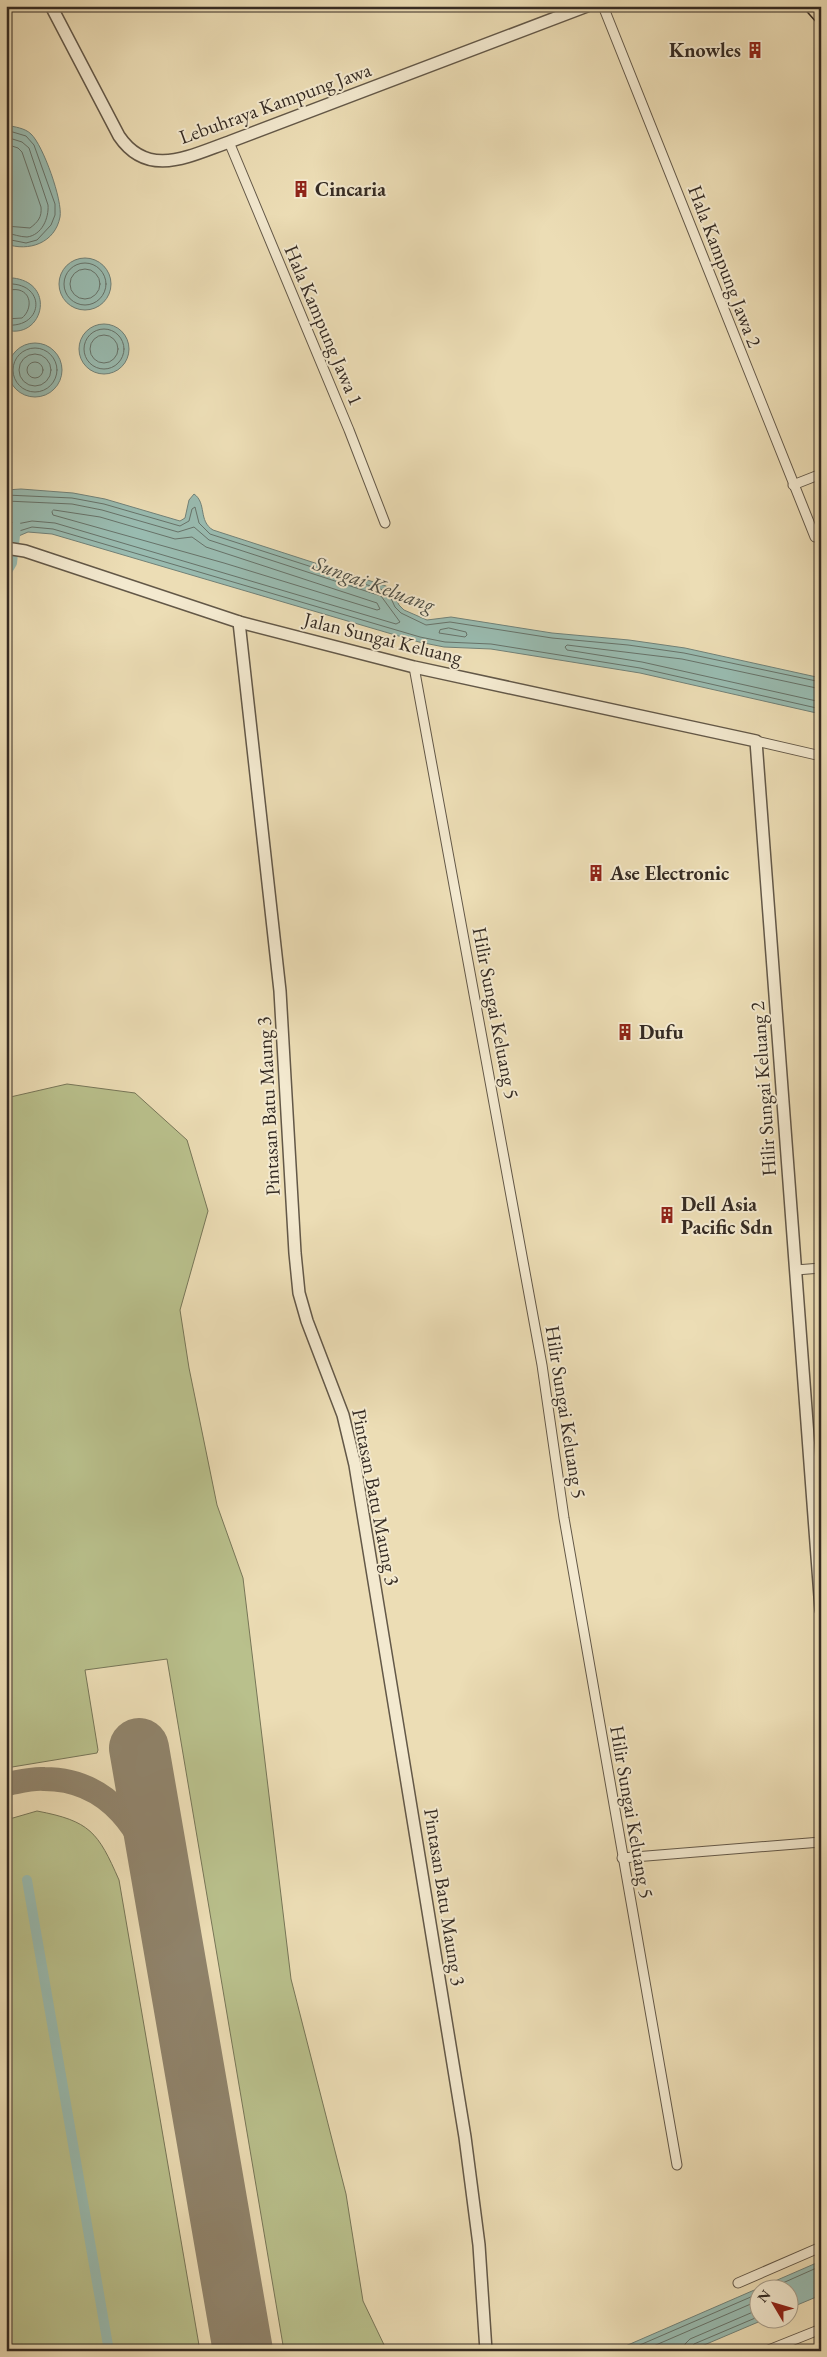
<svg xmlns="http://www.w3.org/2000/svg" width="827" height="2357" font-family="'EB Garamond',serif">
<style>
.green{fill:#b9c08c;stroke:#777658}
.water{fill:#99bbb0;stroke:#718178}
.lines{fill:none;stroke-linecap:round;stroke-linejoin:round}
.shore{stroke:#67736a;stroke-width:1}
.canal{stroke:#99bbb0;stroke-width:10}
.taxiway{stroke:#90846c;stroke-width:24}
.runway{stroke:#90846c;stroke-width:60}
.minor-casing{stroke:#635848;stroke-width:11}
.tertiary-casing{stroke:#635848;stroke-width:14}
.trunk-casing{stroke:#352b23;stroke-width:18}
.minor{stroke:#f3e9cf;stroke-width:9}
.tertiary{stroke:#f3e9cf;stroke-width:11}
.trunk{stroke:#ecddb5;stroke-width:15}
.labels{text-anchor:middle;stroke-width:4;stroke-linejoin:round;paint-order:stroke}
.poi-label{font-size:20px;font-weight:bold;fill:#352b23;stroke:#f3e9cf;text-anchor:start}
.street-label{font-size:20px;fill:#352b23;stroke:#f3e9cf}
.water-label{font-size:21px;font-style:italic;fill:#4e4f46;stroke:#f3e9cf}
</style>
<rect width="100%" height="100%" fill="#ecddb5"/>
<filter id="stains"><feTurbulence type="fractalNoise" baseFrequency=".004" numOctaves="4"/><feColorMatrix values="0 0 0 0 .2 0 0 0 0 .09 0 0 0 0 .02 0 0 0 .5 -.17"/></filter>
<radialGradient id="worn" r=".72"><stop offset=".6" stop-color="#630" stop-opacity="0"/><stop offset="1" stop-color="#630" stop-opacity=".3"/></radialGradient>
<g class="green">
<polygon points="67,1084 135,1093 187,1140 208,1211 180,1310 189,1368 217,1505 243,1578 291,1979 346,2194 363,2301 387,2351 284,2351 167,1659 85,1670 98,1750 97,1753 6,1768 6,1098"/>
<path d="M37,1811c53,10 61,21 82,69l81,471h-194v-531z"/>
</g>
<g class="water">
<path d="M6,125c9,2 19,3 25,9 12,11 32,67 29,83 -5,26 -31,35 -54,27z"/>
<circle cx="85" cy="284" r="26"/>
<path d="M13,278c44,5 30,62 -7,52v-50z"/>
<circle cx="104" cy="349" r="25"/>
<circle cx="35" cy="370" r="27"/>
<path d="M21,489l52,4 32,6 75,22 5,-3 4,-18 5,-6c13,9 4,27 19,36l173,56 6,5 7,14 5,5 23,10 24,-3 101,16 77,7 56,8 136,30v36l-181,-41 -149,-24 -47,-2 -25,-5 -367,-108 -24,-2 -14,6 -8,-9v-39z"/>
<polygon points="821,2261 821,2295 790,2308 790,2290 760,2290 760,2320 763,2320 690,2351 614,2351"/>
</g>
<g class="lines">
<g class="shore">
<polyline points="6,130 26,136 34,145 55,204 55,215 51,225 37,240 26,243 6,239"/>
<path d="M6,137l16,5 7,6 19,57c1,13 -6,30 -21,32 -7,0 -14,-3 -21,-4"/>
<path d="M6,144l12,4 4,4 19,55c1,10 -3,15 -11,21l-24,-2"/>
<circle cx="85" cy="284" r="21"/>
<circle cx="85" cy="284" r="15"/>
<path d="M6,284c41,-3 39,45 0,41"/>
<path d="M6,290c5,0 9,-1 13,0 14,4 12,21 3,28l-16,1"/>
<circle cx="104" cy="349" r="20"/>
<circle cx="104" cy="349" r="14"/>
<circle cx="35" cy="370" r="22"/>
<circle cx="35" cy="370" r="16"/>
<circle cx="35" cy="370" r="8"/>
<polyline points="6,495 72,498 104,504 180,526 189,521 192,509 195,507 199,523 210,534 383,590 389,594 395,607 401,613 426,625 450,622 552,638 628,645 684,653 821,682"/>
<polyline points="6,501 72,504 102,510 178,532 194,527 209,540 381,596 400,622 396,624 55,523 32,521 17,524 6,521"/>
<polygon points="54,510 100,517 175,539 192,537 206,547 377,603 380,609 377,610 224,563 53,515 52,512"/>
<polyline points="6,527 16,532 32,527 53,529 420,637 445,642 491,644 640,668 821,709"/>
<polygon points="449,628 466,632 467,635 465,637 439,633 440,630"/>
<polyline points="821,689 682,659 567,645 565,647 567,650 642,662 821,702"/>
<polyline points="767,2290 821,2266"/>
<polyline points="626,2351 760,2293"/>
<polyline points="642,2351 760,2300"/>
<polyline points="684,2351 685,2344 690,2339 760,2309"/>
<polyline points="690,2351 694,2344 760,2316"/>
</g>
<g class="canal">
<polyline points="6,573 12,563 16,526"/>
<polyline points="27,1880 109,2351"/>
</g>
<path class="taxiway" d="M6,1784c12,-2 26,-6 38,-5 68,0 98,54 119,109"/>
<polyline class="runway" points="139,1748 243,2351"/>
<g class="minor-casing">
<g id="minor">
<polyline points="603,6 815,537"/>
<polyline points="229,142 349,430 385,523"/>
<polyline points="793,485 821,474"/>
<polyline points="414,667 542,1365 564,1518 677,2165"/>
<polyline points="756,741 821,756"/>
<polyline points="796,1270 821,1268"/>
<polyline points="622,1858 821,1842"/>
<polyline points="738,2283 821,2247"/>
<polyline points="766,2351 821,2329"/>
</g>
</g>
<g class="tertiary-casing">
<g id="tertiary">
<path d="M51,6l68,130c29,43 70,20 110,6l358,-136"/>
<polyline points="6,548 25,551 239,622 414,667 756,741 821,1610"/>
<polyline points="239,622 280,991 295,1253 299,1293 307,1321 343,1415 355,1465 465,2137 479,2245 486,2351"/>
</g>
</g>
<g class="trunk-casing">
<polyline id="trunk" points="813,6 821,15"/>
</g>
<use href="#minor" class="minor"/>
<use href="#tertiary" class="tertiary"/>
<use href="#trunk" class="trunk"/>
</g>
<defs>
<g id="building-bare" transform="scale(1.35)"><path d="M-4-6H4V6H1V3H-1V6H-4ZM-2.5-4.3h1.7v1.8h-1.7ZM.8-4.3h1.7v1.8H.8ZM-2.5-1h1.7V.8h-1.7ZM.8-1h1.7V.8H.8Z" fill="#8f2418" stroke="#f3e9cf" stroke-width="2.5" paint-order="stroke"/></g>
</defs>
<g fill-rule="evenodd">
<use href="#building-bare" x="755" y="50"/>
<use href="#building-bare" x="301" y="189"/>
<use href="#building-bare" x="596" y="873"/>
<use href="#building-bare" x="625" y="1032"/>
<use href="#building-bare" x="667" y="1215"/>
</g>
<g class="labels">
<g class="poi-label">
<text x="741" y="57" text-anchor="end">Knowles</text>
<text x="315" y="196">Cincaria</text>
<text x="610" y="880">Ase Electronic</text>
<text x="639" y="1039">Dufu</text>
<text x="681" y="1211">Dell Asia<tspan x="681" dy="23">Pacific Sdn</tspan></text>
</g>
<g class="street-label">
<text transform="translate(275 103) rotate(-20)" y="7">Lebuhraya Kampung Jawa</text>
<text transform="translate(725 266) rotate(69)" y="7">Hala Kampung Jawa 2</text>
<text transform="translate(324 325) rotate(67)" y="7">Hala Kampung Jawa 1</text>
<text transform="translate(383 638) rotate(14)" y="7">Jalan Sungai Keluang</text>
<text transform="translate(496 1013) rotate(79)" y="7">Hilir Sungai Keluang 5</text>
<text transform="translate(763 1089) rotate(-94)" y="7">Hilir Sungai Keluang 2</text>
<text transform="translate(268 1106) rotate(-93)" y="7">Pintasan Batu Maung 3</text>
<text transform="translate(566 1412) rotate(81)" y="7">Hilir Sungai Keluang 5</text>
<text transform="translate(376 1497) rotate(79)" y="7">Pintasan Batu Maung 3</text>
<text transform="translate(632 1812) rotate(80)" y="7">Hilir Sungai Keluang 5</text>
<text transform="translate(445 1897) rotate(81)" y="7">Pintasan Batu Maung 3</text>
</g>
<g class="water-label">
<text transform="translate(374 584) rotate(20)" y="7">Sungai Keluang</text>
</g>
</g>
<rect width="827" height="2357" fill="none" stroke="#ecddb5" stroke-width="25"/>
<rect x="8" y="8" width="812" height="2342" fill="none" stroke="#352b23" stroke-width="2.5"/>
<rect x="12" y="12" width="802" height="2332" fill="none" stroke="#352b23"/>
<g transform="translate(774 2304) rotate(308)"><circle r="24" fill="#f3e9cf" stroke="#a79d8a"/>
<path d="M0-4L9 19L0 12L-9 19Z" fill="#8f2418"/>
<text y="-8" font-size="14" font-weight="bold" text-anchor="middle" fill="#352b23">N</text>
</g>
<rect width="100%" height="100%" filter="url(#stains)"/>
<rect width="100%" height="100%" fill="url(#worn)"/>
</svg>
